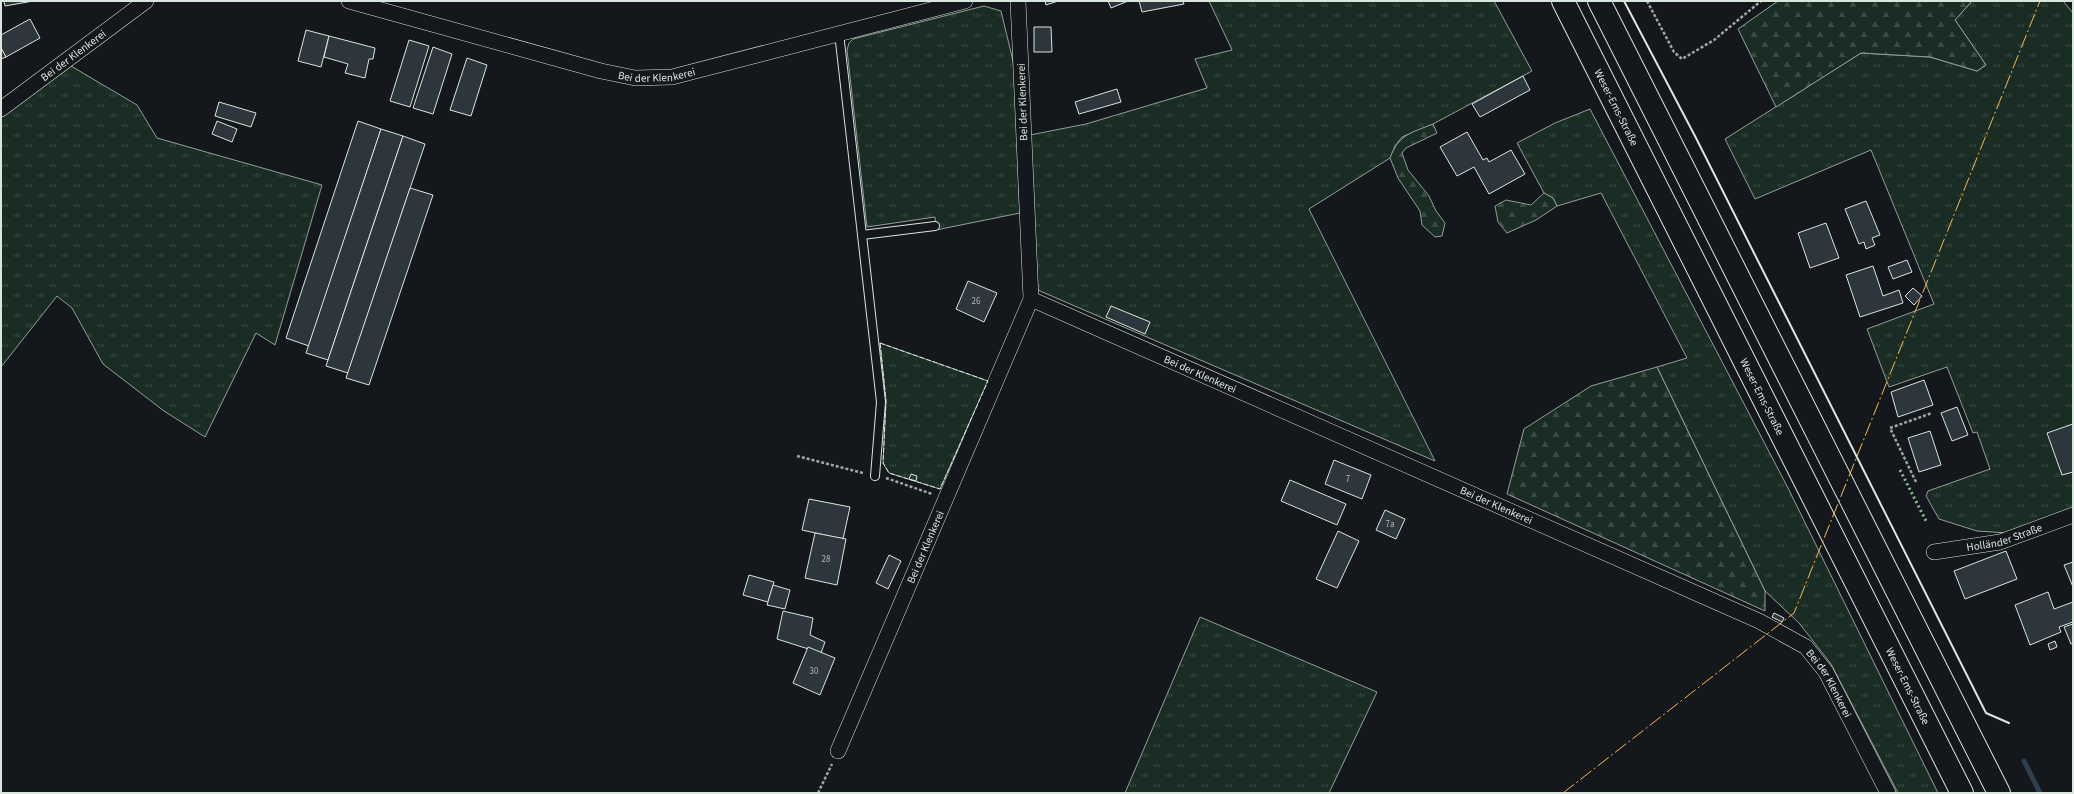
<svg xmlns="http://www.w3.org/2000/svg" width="2074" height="794" font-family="'Source Sans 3',sans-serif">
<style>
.grass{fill:url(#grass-tufts);stroke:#939e99}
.forest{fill:url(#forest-firs);stroke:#939e99}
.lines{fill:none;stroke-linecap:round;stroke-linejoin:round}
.stream{stroke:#2f3f4d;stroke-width:5}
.building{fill:#2c363c;stroke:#d8e6dc}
.service-casing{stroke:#d8e6dc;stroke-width:10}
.minor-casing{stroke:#d8e6dc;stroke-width:16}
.motorway-casing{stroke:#d8e6dc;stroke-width:24}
.path{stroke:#9da8a2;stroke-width:2.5;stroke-dasharray:3 2;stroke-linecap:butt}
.service{stroke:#14181c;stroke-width:8}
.minor{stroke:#14181c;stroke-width:15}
.motorway{stroke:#14181c;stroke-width:22}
.hedge{stroke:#8ac095;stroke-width:3;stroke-dasharray:2 3;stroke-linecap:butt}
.fence{stroke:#d8e6dc;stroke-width:1;stroke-dasharray:5 2;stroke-linecap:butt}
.wall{stroke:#d8e6dc;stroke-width:2}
.power{stroke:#ffb74d;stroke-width:1;stroke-dasharray:14 3 2 3;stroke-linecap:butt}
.labels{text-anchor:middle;stroke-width:3;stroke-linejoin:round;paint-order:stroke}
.number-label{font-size:9px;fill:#adbab4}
.street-label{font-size:11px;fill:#d8e6dc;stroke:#14181c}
</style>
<defs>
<pattern id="grass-tufts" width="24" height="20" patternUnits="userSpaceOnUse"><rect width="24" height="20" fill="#1a2d24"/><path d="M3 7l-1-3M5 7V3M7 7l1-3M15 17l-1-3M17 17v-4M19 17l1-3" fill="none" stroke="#3b4b43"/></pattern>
<pattern id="forest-firs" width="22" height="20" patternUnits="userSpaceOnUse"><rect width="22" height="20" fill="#1a2d24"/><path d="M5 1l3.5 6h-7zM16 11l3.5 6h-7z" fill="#3b4b43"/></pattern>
</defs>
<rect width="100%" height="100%" fill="#14181c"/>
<g class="grass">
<polygon points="1209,1 1494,1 1532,71 1433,124 1402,137 1395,146 1390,158 1309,209 1435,461 1040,291 1036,287 1030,135 1086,124 1207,88 1195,59 1232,50"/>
<polygon points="1972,1 2063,1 2073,13 2073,509 2008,533 1977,531 1939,519 1926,496 1928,491 1990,469 1977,432 1973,433 1947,367 1889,387 1867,329 1934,304 1871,150 1755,199 1725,139 1861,53 1930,57 1977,71 1986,65 1955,20"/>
<polygon points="984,6 1001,11 1014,65 1020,213 936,230 935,217 867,227 847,50 849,43 853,39"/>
<polygon points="71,66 137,105 157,138 322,185 275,345 256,333 205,437 164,411 103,364 72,308 57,296 1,367 1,117"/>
<polygon points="1590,109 1788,488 1938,793 1898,793 1831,664 1799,623 1765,591 1657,367 1687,358 1601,193 1557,206 1553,198 1544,193 1517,143 1555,123"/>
<polygon points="880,343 988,381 940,489 889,473 883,463 886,401"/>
<polygon points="1200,617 1377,692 1329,793 1125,793"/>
</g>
<g class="forest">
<polygon points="1778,1 1972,1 1955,20 1986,65 1977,71 1930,57 1861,53 1776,107 1738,29"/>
<path d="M1433,124l4,9 -31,15 -4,5 6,17 21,26 7,15 9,12 -3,13 -7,1 -13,-12 -2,-14 -22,-33 -8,-20c9,-24 21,-25 43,-34z"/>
<polygon points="1544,193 1553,198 1557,206 1536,220 1507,233 1498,222 1495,206 1506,200 1531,205"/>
<polygon points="1657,367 1765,591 1765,611 1507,494 1524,429 1591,386"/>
</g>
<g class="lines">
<polyline class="stream" points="2024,761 2040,793"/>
</g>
<g class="building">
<polygon points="4,1 33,1 5,6"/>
<polygon points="1045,1 1058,1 1046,5"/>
<polygon points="1108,1 1128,1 1111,8"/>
<polygon points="1139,1 1183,1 1184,4 1142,12"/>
<polygon points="30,19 40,38 6,57 1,48 1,35"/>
<polygon points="1034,27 1051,27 1052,52 1034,52"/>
<polygon points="306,30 329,36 321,67 298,61"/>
<polygon points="329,36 375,48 373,59 369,59 365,78 345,73 348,64 324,57"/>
<polygon points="409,40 429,46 410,107 390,101"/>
<polygon points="433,47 452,54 433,114 413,108"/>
<polygon points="1,48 6,57 1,59"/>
<polygon points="467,58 487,65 471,116 450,110"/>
<polygon points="1523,76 1530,90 1480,117 1472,104"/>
<polygon points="1117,89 1121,102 1079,114 1075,102"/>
<polygon points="219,102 256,113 251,127 215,116"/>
<polygon points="217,121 237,129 232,142 212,134"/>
<polygon points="358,121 381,129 309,346 286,338"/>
<polygon points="381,129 403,136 328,360 306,353"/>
<polygon points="1467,132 1483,160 1487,158 1489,162 1511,150 1525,174 1489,194 1474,167 1457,176 1440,147"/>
<polygon points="403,136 425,144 348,373 326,366"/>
<polygon points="410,188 433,195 369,385 346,378"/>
<polygon points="1866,201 1880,235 1872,238 1875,245 1866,249 1864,242 1859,244 1845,209"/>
<polygon points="1826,223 1839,258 1810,268 1798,233"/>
<polygon points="1907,260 1912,272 1893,279 1888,267"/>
<polygon points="1873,266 1883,296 1899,290 1903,303 1860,317 1846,275"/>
<polygon points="968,281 997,293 984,322 956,309"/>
<polygon points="1913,288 1922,296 1914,305 1905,296"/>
<polygon points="1111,306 1150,322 1145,334 1106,317"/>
<polygon points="1924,380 1933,405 1898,417 1891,392"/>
<polygon points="1957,407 1968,435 1952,441 1941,413"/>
<polygon points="2073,424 2073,472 2062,475 2047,433"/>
<polygon points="1930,431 1941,465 1919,472 1908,438"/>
<polygon points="1334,460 1371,475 1362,499 1325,484"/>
<polygon points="911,474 917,476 916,481 909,479"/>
<polygon points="1290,480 1346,504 1337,525 1281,501"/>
<polygon points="809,499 850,507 843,539 802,530"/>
<polygon points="1385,510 1405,519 1396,539 1376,530"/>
<polygon points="1338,531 1359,541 1337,588 1316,579"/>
<polygon points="815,533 846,539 837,585 805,578"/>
<polygon points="2006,551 2017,579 1965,599 1954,571"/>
<polygon points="889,555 901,561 888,589 876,583"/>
<polygon points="2073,562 2073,587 2064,565"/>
<polygon points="749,575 774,582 768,602 743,595"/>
<polygon points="773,585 790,590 785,609 767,605"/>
<polygon points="2048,592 2054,609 2073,602 2073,622 2059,627 2061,632 2030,645 2015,605"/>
<polygon points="783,611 813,618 810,635 825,642 821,653 777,639"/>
<polygon points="1774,613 1784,618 1782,622 1772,617"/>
<polygon points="2073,624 2073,643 2071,644 2064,627"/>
<polygon points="2055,641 2057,647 2050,650 2048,644"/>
<polygon points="808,647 835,658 820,695 793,683"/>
</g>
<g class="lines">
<g class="service-casing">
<g id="service">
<polyline points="839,33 862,235 935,226"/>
<polyline points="862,235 881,402 875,476"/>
</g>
</g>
<g class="minor-casing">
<g id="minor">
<path id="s1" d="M349,1l252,70 34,7 37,-1 293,-76"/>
<path id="s2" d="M1,109l145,-108"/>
<path id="s3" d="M1031,299l728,322 47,26 20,25 62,121"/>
<path id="s4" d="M1934,552l66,-10 73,-27"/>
<path id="s5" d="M838,751l193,-452 -13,-298"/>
</g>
</g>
<g class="motorway-casing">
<g id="motorway">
<path id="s6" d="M1563,1l399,792"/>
<polyline points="1599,1 1999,793"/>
</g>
</g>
<g class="path">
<polyline points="1647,1 1674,52 1682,59 1714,40 1761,1"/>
<polyline points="797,456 863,473"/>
<polyline points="886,478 932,494"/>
<polyline points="1916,482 1890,428 1932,413"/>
<polyline points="818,793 832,764"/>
</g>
<use href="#service" class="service"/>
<use href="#minor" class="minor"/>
<use href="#motorway" class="motorway"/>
<polyline class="hedge" points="1900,470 1926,521"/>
<polygon class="fence" points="880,343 988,381 940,489 889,473 883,463 886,401"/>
<polyline class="wall" points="1624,1 1696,138 1986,713 2009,723"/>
<polyline class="power" points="1563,793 1794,613 2040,1"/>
</g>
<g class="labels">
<g class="number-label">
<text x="976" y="304">26</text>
<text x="1348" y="482">7</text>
<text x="1390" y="527">7a</text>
<text x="826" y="562">28</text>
<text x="814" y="674">30</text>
</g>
<g class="street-label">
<text dy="4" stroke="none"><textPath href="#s2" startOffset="90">Bei der Klenkerei</textPath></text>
<text dy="4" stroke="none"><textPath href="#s1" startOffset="318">Bei der Klenkerei</textPath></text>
<text transform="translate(1022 102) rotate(-92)" y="4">Bei der Klenkerei</text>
<text dy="4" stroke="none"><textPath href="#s6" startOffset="119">Weser-Ems-Straße</textPath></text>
<text dy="4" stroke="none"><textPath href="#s3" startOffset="185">Bei der Klenkerei</textPath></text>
<text dy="4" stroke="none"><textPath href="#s6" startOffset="443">Weser-Ems-Straße</textPath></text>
<text dy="4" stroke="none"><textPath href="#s3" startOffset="509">Bei der Klenkerei</textPath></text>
<text dy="4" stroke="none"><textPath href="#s4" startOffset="72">Holländer Straße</textPath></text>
<text dy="4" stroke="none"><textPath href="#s5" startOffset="222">Bei der Klenkerei</textPath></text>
<text dy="4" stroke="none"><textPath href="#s3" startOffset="893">Bei der Klenkerei</textPath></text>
<text dy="4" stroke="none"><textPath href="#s6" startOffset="767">Weser-Ems-Straße</textPath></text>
</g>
</g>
<rect width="2074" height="794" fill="none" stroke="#d8e6dc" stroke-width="4"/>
</svg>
